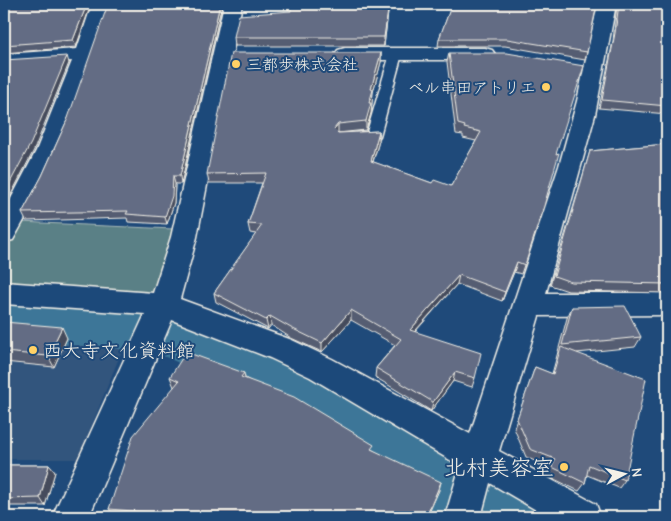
<svg xmlns="http://www.w3.org/2000/svg" width="671" height="521" font-family="'Comic Neue','Klee One',sans-serif">
<style>
.built{fill:#33547d}
.green{fill:#5a8086;stroke:#a7b8b7}
.lines{fill:none;stroke-linecap:round;stroke-linejoin:round}
.river{fill:#3e7698;fill-rule:evenodd}
.lane-casing{stroke:#f4f1e8;stroke-width:3}
.street-casing{stroke:#f4f1e8;stroke-width:3}
.lane{fill:#1f4a7a;fill-rule:evenodd}
.street{fill:#1f4a7a;fill-rule:evenodd}
.wall{fill:#555d72;stroke:#f4f1e8}
.shaded-wall{fill:#454c5c;stroke:#f4f1e8}
.building{fill:#636c84;stroke:#f4f1e8}
.poi-dot{fill:#ffd166;stroke:#1f4a7a;stroke-width:2}
.labels{text-anchor:middle;stroke-width:4;stroke-linejoin:round;paint-order:stroke}
.far-poi-label{font-size:16px;fill:#f4f1e8;stroke:#1f4a7a;text-anchor:start}
.poi-label{font-size:19px;fill:#f4f1e8;stroke:#1f4a7a;text-anchor:start}
.near-poi-label{font-size:22px;fill:#f4f1e8;stroke:#1f4a7a;text-anchor:end}
</style>
<rect width="100%" height="100%" fill="#1f4a7a"/>
<filter id="ink" filterUnits="userSpaceOnUse"><feTurbulence type="fractalNoise" baseFrequency=".02" numOctaves="2"/><feDisplacementMap in="SourceGraphic" scale="10" xChannelSelector="R" yChannelSelector="G"/><feConvolveMatrix kernelMatrix="1 2 1 2 8 2 1 2 1" color-interpolation-filters="sRGB"/></filter>
<g filter="url(#ink)">
<polygon class="built" points="4,324 129,333 78,459 4,459"/>
<polygon class="green" points="19,222 173,229 153,295 4,284 4,245"/>
<g class="lines">
<path class="river" d="M4,286l107,8 27,4 24,8 2,3 14,-5 60,21 35,15 67,35 133,74 8,20 11,-4 52,22 12,30h-101l-2,-5 -9,4 -29,-11c-85,-56 -167,-114 -261,-153l-2,-4 -14,4 -27,-4 -107,-8z"/>
<g class="lane-casing">
<polygon id="lane" points="396,50 402,54 380,136 378,139 349,140 347,137 349,134 367,132 390,54"/>
</g>
<g class="street-casing">
<g id="street">
<path d="M92,4h18c-25,82 -53,161 -97,236l-9,2v-30l32,-61 36,-90 -68,5v-12l73,-5z"/>
<polygon points="224,4 242,4 197,237 180,299 292,340 332,359 470,434 559,166 577,101 598,4 616,4 595,115 546,293 667,293 667,315 539,316 499,451 596,504 601,517 548,517 490,483 481,517 445,517 460,466 310,377 270,358 172,320 89,517 52,517 145,314 4,304 4,282 153,293 171,237"/>
<polygon points="345,48 485,48 492,50 495,54 492,58 485,60 345,60 338,58 335,54 338,50"/>
</g>
</g>
<use href="#lane" class="lane"/>
<use href="#street" class="street"/>
</g>
<g class="wall">
<polygon points="4,4 91,4 76,47 4,53"/>
<polygon points="222,4 181,184 175,184 174,203 167,224 128,222 127,218 26,221 22,213 42,176 68,118"/>
<polygon points="389,4 384,46 235,46 234,37 291,11"/>
<polygon points="452,4 587,52 585,60 505,46 438,46 439,39"/>
<polygon points="617,4 667,4 667,114 599,108 613,41"/>
<polygon points="381,53 381,62 373,92 371,113 366,130 338,133 379,131 379,141 373,162 432,183 451,186 476,141 463,138 463,135 456,134 447,62 449,53 556,154 544,206 521,274 514,272 502,301 457,284 415,332 475,378 472,387 453,381 431,411 375,377 376,368 395,345 351,320 322,352 291,338 271,325 268,329 216,302 214,293 256,234 250,233 248,224 262,183 209,183 207,174"/>
<polygon points="667,144 667,293 568,291 550,285 590,151"/>
<polygon points="572,307 641,337 635,347 577,353 625,480 619,488 587,475 585,483 579,491 548,476 550,468 526,457 514,428 535,367 552,374 567,318"/>
<polygon points="4,322 67,338 54,367 4,362"/>
<polygon points="244,373 245,378 373,450 439,490 427,517 115,517 109,509 174,387 170,377"/>
<polygon points="4,465 49,465 55,472 45,506 4,506"/>
</g>
<g class="shaded-wall">
<polygon points="87,4 91,4 76,47 73,40"/>
<polygon points="220,4 222,4 181,184 180,176"/>
<polygon points="389,4 384,46 384,37"/>
<polygon points="381,53 381,62 373,92 371,113 366,130 366,121 371,89"/>
<polygon points="67,56 69,63 34,150 4,208 4,194"/>
<polygon points="338,124 338,133 334,129"/>
<polygon points="379,131 379,141 370,171 371,161"/>
<polygon points="173,176 175,184 174,203 167,224 165,217"/>
<polygon points="517,262 514,272 502,301 505,292"/>
<polygon points="459,275 457,284 408,339 410,330"/>
<polygon points="351,310 351,320 322,352 322,343"/>
<polygon points="270,316 271,325 268,329 266,320"/>
<polygon points="62,327 67,338 54,367 48,356"/>
<polygon points="455,372 453,381 431,411 433,402"/>
<polygon points="49,465 55,472 45,506 40,498"/>
<polygon points="441,482 439,490 427,517 426,517"/>
</g>
<g class="building">
<polygon points="4,4 87,4 73,40 4,45"/>
<polygon points="108,4 220,4 180,176 173,176 172,196 165,217 126,214 128,211 22,213 42,176 68,118"/>
<polygon points="291,4 389,4 384,37 234,37 239,15 291,11"/>
<polygon points="452,4 597,4 587,52 507,39 439,39"/>
<polygon points="619,4 667,4 667,106 602,100 615,33"/>
<polygon points="231,53 381,53 371,89 373,90 369,103 371,103 366,121 338,124 334,129 338,133 379,131 371,161 432,183 434,180 451,186 481,132 464,128 465,126 458,124 449,53 507,53 584,66 556,154 559,153 544,206 525,265 517,262 505,292 459,275 410,330 481,353 475,378 455,372 433,402 376,368 401,339 351,310 322,343 291,328 270,316 266,320 214,293 262,225 248,224 266,173 207,174"/>
<polygon points="67,56 31,143 4,194 4,60"/>
<polygon points="667,144 667,284 571,282 554,276 590,151"/>
<polygon points="625,306 641,337 562,345 572,307"/>
<polygon points="4,322 62,327 48,356 4,352"/>
<polygon points="561,347 646,379 625,480 589,465 585,483 552,467 555,459 530,449 517,419 535,367 553,374"/>
<polygon points="186,352 244,373 241,377 294,397 374,445 371,449 441,482 426,517 203,517 109,509 133,436 179,381 170,377"/>
<polygon points="4,465 49,465 40,498 4,499"/>
</g>
</g>
<g class="poi-dot">
<circle cx="236" cy="64" r="5"/>
<circle cx="546" cy="87" r="5"/>
<circle cx="33" cy="350" r="5"/>
<circle cx="564" cy="467" r="5"/>
</g>
<g class="labels">
<g class="far-poi-label">
<text x="246" y="70">三都歩株式会社</text>
<text x="536" y="93" text-anchor="end">ベル串田アトリエ</text>
</g>
<g class="poi-label">
<text x="43" y="357">西大寺文化資料館</text>
</g>
<g class="near-poi-label">
<text x="554" y="475">北村美容室</text>
</g>
</g>
<rect width="671" height="521" fill="none" stroke="#1f4a7a" stroke-width="20"/>
<rect x="10" y="10" width="651" height="501" fill="none" stroke="#f4f1e8" stroke-width="2" filter="url(#ink)"/>
<g transform="translate(624 474) rotate(83)" stroke="#1f4a7a" stroke-width="4" paint-order="stroke">
<path d="M0-4L9 19L0 12L-9 19Z" fill="#f4f1e8"/>
<text y="-8" font-size="14" font-weight="bold" text-anchor="middle" fill="#f4f1e8">N</text>
</g>
</svg>
